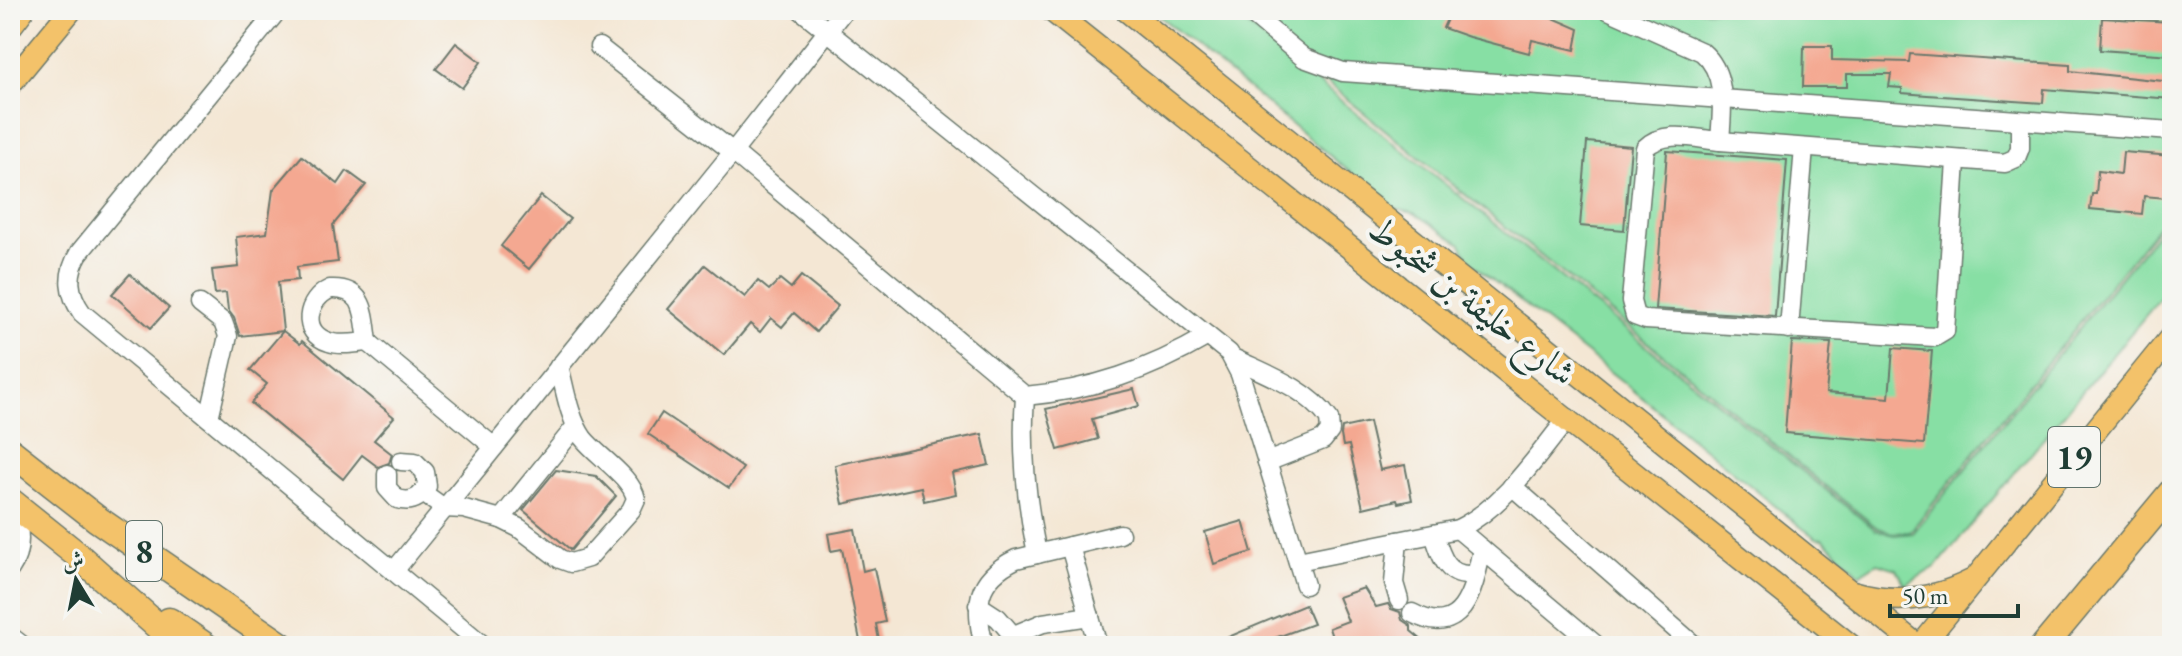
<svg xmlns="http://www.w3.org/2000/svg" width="2182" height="656" font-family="'EB Garamond',Amiri,serif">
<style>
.green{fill:#87dfa4;stroke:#538e6c;stroke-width:2}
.building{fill:#f4a891}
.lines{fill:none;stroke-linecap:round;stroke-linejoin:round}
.minor-casing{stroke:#6a786c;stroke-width:21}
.major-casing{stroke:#6a786c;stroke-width:25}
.highway-casing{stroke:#6a786c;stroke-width:29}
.minor{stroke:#fff;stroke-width:18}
.major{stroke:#f3c26a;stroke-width:22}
.highway{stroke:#f3c26a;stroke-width:26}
.labels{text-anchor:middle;stroke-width:8;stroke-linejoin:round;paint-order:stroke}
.shield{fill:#f6f6f2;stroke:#60746d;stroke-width:2}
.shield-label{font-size:34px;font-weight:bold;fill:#1f3d34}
.street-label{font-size:36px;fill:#1f3d34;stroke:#f6f6f2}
</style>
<rect width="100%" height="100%" fill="#f6f6f2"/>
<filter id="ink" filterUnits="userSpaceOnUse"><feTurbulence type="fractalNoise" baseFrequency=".0125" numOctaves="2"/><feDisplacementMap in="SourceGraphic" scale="16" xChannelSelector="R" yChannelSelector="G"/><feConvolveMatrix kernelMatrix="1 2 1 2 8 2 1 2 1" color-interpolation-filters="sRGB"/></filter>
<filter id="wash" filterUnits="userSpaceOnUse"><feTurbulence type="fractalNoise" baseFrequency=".006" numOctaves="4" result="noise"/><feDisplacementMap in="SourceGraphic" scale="32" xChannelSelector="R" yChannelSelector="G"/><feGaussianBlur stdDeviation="1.8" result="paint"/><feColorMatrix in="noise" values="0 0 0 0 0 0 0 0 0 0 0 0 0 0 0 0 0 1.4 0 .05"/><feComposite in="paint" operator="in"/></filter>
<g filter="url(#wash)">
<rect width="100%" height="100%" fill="#f4e7d4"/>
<g class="green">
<polygon points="1152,10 1228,10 1876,530 1894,535 1913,533 2172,214 2172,284 1937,566 1905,585 1897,569 1877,563 1860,574 1823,539 1816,538 1801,527 1623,382 1471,263 1461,244 1414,213 1395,209"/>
<polygon points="1237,10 2172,10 2172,209 1910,532 1892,533 1876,527"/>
</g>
<g id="blocks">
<g class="building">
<polygon points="1451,10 1535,10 1579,29 1575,50 1532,40 1529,53 1469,37 1443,28"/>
<polygon points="2102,18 2172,22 2172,55 2100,50"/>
<polygon points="456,43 481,62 462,88 436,69"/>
<polygon points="1804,46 1832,46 1832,60 1909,62 1910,54 2070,65 2070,71 2172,82 2172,99 2044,89 2043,103 1927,95 1902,93 1902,88 1889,87 1891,74 1847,74 1847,87 1803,87"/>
<polygon points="1587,142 1631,146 1624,230 1580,226"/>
<polygon points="1667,151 1787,160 1775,316 1655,309"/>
<polygon points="2123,152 2172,156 2172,171 2169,170 2166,198 2144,196 2142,214 2090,209 2092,194 2096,194 2098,171 2121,174"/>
<polygon points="302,156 338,184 347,171 366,185 333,225 338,262 297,267 298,280 278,282 283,331 240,336 234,318 228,310 226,293 215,294 212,270 239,267 236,237 267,233 273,190"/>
<polygon points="541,196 570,219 529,269 501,246"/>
<polygon points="705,265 745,297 758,281 769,290 780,279 791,288 801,276 838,306 816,332 794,313 782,327 771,318 760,332 750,324 724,355 668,309"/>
<polygon points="130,274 169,308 151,328 112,294"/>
<polygon points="283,331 300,344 302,341 394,417 374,440 392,454 389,463 378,467 362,455 343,479 251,403 267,384 250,370"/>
<polygon points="1792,341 1831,343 1826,393 1889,398 1893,348 1932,351 1924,444 1785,433"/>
<polygon points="1134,389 1139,406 1092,419 1098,439 1058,450 1046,409"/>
<polygon points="662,413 743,468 729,488 648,434"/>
<polygon points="1369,422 1380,470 1405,465 1412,500 1398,503 1397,500 1363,508 1349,445 1343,446 1341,435 1342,428"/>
<polygon points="982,434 989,465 952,473 956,494 924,501 921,487 843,504 835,465"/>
<polygon points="556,470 596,476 616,496 571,550 523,510"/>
<polygon points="1243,521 1252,552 1214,564 1205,532"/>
<polygon points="855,529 863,571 874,568 885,622 876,624 880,646 861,646 842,549 831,551 828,534"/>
<polygon points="1364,588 1376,607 1388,604 1391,609 1400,612 1402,620 1411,626 1411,631 1429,646 1380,646 1381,637 1360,646 1335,646 1329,628 1348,621 1338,597"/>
<polygon points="1305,605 1313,624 1253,646 1207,646"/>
</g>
</g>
</g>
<g filter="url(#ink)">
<use href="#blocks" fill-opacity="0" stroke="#6a786c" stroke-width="2"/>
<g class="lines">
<g class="minor-casing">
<g id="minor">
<path d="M278,10l-199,243c-13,22 -11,40 3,60l402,333"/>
<polyline points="801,10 1229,353 1240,374 1305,585"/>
<polyline points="1247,10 1304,58 1343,72 2172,131"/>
<path d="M1608,10l94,42c26,22 20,58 18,89 -24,-2 -56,-12 -75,7l-14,153 4,15 11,4 289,17 10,-6 1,-14 10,-156"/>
<path d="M599,47l134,105 292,244c67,-6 125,-26 183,-60"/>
<polyline points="1720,141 2005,163 2016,158 2020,148 2020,122"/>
<path d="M330,289c36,-2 34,26 38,53 -12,1 -28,4 -39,0 -29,-9 -23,-42 1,-53z"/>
<polyline points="200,304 223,322 228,336 209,418"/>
<polyline points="1789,329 1804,148"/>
<polyline points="368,342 494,447"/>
<path d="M1233,358c33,16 74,30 96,61l1,12 -7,9 -56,22"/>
<path d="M1025,396c-4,55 1,105 12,158"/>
<path d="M387,474v14l10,11c14,4 23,0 30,-13l-2,-14 -10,-10 -14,-1"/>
<polyline points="1512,486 1695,646"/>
<path d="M423,493l21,15 20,1 37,10 18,9 41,31 11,4 17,-5 43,-48 5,-11c-4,-22 -39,-43 -53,-61 -14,-20 -18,-49 -24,-72"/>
<polyline points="501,519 576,426"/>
<polyline points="1458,529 1597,646"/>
<path d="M1434,534c7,23 14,46 42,40"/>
<polyline points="1398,541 1394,583 1399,600"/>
<polyline points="1070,546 1098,646"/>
<path d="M1298,561l160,-32c47,-23 77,-71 110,-111"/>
<path d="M10,569c14,-20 10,-44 1,-67"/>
<polyline points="394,571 733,152 844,10"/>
<polyline points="978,605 998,618 1022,646"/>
<path d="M1412,613c53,28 62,-27 70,-64"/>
<polyline points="1014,635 1043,623 1090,616"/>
<polyline points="10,636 23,646"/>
<path d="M984,646c-10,-40 -9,-67 32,-87l104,-25"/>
</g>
</g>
<g class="major-casing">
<g id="major">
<polyline points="1051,10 1851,646"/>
<polyline points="1126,10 1918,646"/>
<polyline points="10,27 23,10"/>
<polyline points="10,84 71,10"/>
<path d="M1853,592c40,12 81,8 118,-11"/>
<polyline points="1921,646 2172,336"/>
</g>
</g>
<g class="highway-casing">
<g id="highway">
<polyline points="10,451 97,519 282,646"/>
<polyline points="10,501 75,553 180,646"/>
<polyline points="169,621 205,646"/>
<polyline points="2044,646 2172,492"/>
</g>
</g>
<use href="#minor" class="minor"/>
<use href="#major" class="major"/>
<use href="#highway" class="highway"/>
</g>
</g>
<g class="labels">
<g class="shield">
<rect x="2048" y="427" width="52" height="60" rx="6"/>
<rect x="126" y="521" width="36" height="60" rx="6"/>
</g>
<g class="shield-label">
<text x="2074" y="469">19</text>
<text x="144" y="563">8</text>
</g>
<g class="street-label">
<text transform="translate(1473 300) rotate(38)" y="13">شارع خليفة بن شخبوط</text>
</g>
</g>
<rect width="2182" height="656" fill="none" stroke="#f6f6f2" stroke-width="40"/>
<g transform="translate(76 580) rotate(350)" stroke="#f6f6f2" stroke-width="6" paint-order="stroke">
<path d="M0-6L14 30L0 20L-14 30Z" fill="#1f3d34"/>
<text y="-12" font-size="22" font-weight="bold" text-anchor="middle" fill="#1f3d34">ش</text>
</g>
<path d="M1890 604v12h128v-12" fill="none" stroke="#1f3d34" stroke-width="4"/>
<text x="1902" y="604" font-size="24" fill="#1f3d34" stroke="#f6f6f2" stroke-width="6" paint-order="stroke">50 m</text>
</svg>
